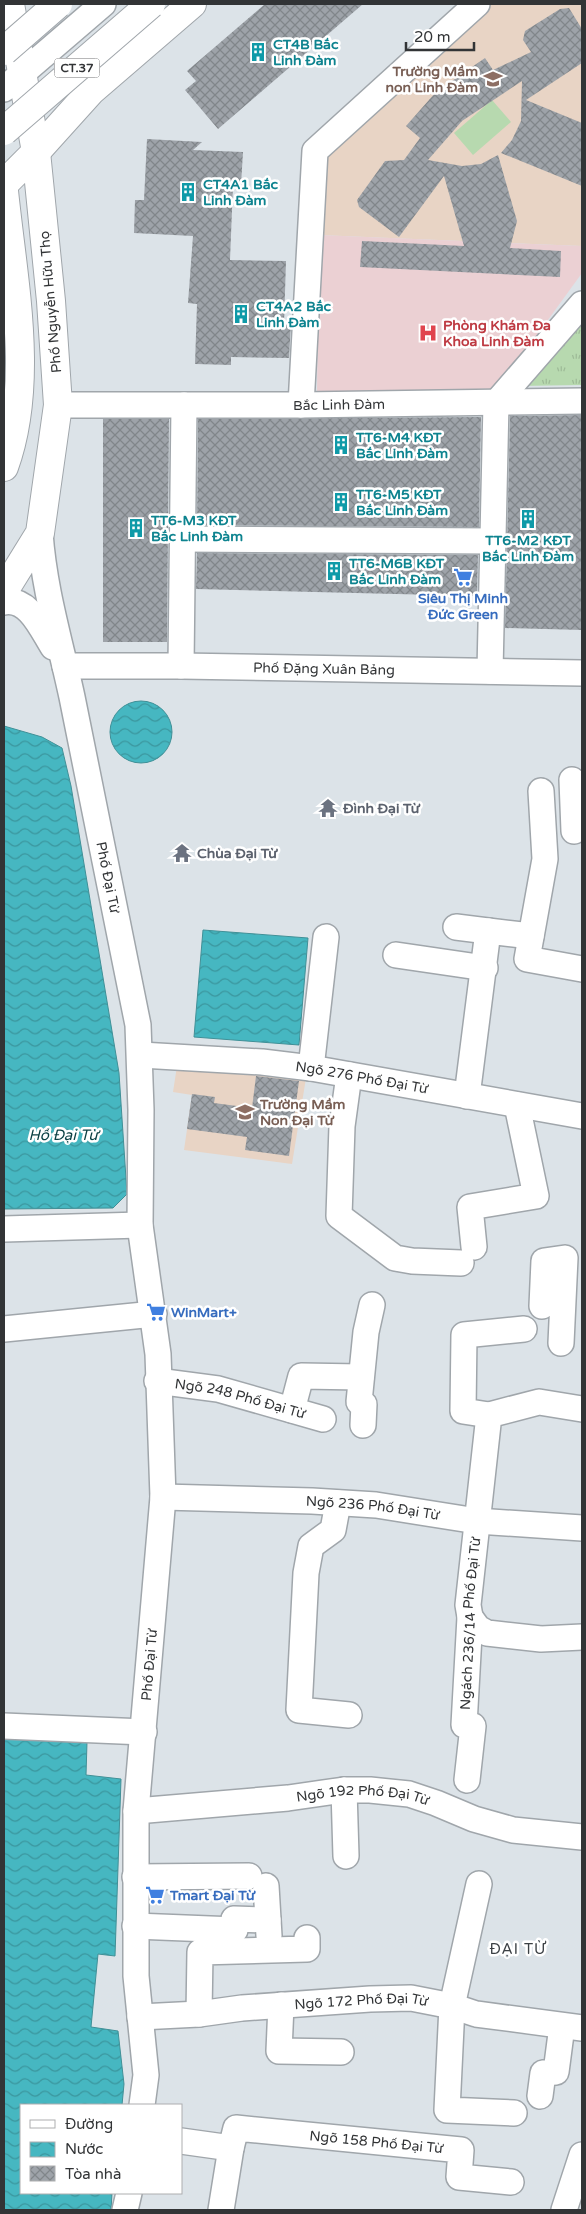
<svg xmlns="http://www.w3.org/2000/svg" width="586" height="2214" font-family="'Varela Round',sans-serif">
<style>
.education{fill:#e8d4c5}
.medical{fill:#ebd0d3}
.park{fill:url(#park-tufts)}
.pitch{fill:#b7d9af}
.water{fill:url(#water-waves);stroke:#409097}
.building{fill:url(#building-cross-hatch)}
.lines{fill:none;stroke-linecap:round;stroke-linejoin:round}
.minor-casing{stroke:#a0a6ab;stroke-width:28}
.major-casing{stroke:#a0a6ab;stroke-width:30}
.minor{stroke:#fff;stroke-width:25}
.major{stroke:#fff;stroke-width:28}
.highway-bridge-casing{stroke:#a0a6ab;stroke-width:30;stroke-linecap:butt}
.highway-bridge{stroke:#fff;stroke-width:28}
.labels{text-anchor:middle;stroke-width:5;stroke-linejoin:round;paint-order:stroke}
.shield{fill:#fff;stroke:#707172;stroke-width:1}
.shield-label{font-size:12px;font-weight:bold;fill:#323436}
.culture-label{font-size:14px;font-weight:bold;fill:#0d838f;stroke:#fff;text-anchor:start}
.education-label{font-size:14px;font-weight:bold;fill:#785e54;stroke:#fff;text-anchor:end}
.street-label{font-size:14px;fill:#323436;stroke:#fff}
.health-label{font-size:14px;font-weight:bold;fill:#be3a42;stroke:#fff;text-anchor:start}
.shop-label{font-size:14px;font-weight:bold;fill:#366cbe;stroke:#fff;text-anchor:start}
.worship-label{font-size:14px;font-weight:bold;fill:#5b616d;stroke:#fff;text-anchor:start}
.water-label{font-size:15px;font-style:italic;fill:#0b4044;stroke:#fff}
.neighbourhood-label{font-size:15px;letter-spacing:1px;fill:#3b4044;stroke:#fff}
</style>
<defs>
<pattern id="park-tufts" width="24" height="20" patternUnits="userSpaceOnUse" patternTransform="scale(1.25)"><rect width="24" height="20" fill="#b7d9af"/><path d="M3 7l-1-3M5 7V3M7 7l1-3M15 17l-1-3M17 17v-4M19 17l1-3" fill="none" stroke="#9ebb97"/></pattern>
<pattern id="water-waves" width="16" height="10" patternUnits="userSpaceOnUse" patternTransform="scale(1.25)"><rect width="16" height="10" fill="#46b7c1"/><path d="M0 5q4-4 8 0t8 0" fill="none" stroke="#3b969e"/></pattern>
<pattern id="building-cross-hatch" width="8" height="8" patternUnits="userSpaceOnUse" patternTransform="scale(1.25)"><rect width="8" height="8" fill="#9ea3a9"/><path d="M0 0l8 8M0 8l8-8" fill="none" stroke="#81868a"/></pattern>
</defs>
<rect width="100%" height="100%" fill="#dce3e8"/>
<g class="education">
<polygon points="487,4 582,4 582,246 319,235 321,154"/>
<polygon points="179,1053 307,1072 292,1164 184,1150 192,1095 173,1092"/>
</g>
<polygon class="medical" points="319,235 582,246 582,273 492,397 317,393"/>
<polygon class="park" points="582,319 582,385 518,386"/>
<polygon class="pitch" points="492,100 511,122 473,155 454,133"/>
<g class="water">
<circle cx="141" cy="732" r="31"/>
<polygon points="4,726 42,737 62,748 71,786 119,1073 127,1194 113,1208 4,1209"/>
<polygon points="203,930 308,938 299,1045 194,1037"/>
<polygon points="4,1739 87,1742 86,1775 121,1779 115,1956 98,1954 91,2027 118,2031 124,2084 122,2105 21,2105 21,2193 112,2193 111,2210 4,2210"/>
</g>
<g class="building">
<polygon points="265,4 363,4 218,129 185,90 196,81 187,71"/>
<polygon points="569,8 582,29 582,63 526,100 582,123 582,186 501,153 512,140 521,121 522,81 462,121 428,160 462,166 481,164 498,155 517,221 510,248 561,251 560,277 360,267 362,241 464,246 444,176 399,237 359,207 357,200 385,161 404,160 420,138 406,126 436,92 485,58 493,70 531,52 523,40 525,31 560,9"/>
<polygon points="147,139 202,142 193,150 243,152 241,185 233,185 230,260 286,261 284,324 291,324 289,358 231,357 231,365 195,364 197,304 188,303 193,236 134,233 135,200 144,200"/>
<polygon points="582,415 582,630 505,628 510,416"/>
<polygon points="481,417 479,527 197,525 198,419"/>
<polygon points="103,419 169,419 167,642 103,642"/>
<polygon points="197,553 478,555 477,596 196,589"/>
<polygon points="256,1076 299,1081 289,1156 245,1150 247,1137 187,1129 192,1094 215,1097 214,1103 252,1108"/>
</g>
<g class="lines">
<g class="minor-casing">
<g id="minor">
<polyline points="4,89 103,4"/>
<path id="s1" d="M58,405h243l281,-4"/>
<polyline points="301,405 315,151 477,4"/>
<path id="s2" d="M40,533c4,57 20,108 32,164 22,109 44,219 66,328l3,85 -1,115 18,129 5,143 -27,314v165l10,99 -4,30"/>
<polyline points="182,539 493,541"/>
<path d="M4,602c25,-5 38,28 49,45"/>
<path id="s3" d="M65,666h116l401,7"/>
<polyline points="181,666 184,405"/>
<polyline points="490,671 496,403 582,304"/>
<polyline points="572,780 574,831"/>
<polyline points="541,791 545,859 527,959 582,969"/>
<polyline points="456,927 488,931"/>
<polyline points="396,955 485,968"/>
<path id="s4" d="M141,1055l121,7 49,6 271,48"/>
<polyline points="311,1068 326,937"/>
<polyline points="349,1075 342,1126 339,1216 395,1258 412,1261 461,1263"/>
<polyline points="467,1096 488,931 531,936"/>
<polyline points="4,1229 140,1225"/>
<polyline points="474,1247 470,1207 536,1196 517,1105"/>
<polyline points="542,1306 544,1261 565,1258 561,1343"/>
<polyline points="4,1329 154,1314"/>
<path id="s5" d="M157,1381l61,8 105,30"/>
<polyline points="292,1410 301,1376 361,1377"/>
<polyline points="489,1415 463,1411 464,1335 524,1329"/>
<polyline points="363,1425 364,1404 359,1402 366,1332 372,1305"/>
<path id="s6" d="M163,1497l149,4 64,4 101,16 105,7"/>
<polyline points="338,1503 333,1530 311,1546 306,1573 299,1710 349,1715"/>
<polyline points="470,1617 478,1628 487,1633 541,1639 582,1637"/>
<polyline points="4,1726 144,1732"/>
<path id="s7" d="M467,1780l6,-54 -9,-1 6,-108 -2,-12 21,-190 50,-13 43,7"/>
<polyline points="344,1790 346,1856"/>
<path id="s8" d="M136,1811l152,-13 56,-8h26l39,4 27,9 38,16 39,11 69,7"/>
<polyline points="135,1877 249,1876"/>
<polyline points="479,1884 452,2006 447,2110 514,2113"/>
<polyline points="266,1886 269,1936"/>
<polyline points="135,1926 235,1930 234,1919 268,1920"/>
<polyline points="281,2005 279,2051 341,2052"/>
<polyline points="199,2014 200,1952 307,1949 307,1938"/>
<path id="s9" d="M140,2017l59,-3 43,-6 128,-9 41,-1 41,8 24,8 106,14"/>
<polyline points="540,2096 543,2073 556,2072 562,2026"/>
<path id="s10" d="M181,2141l50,7 5,-20 225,22 -2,27 52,5"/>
<polyline points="125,2210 129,2193"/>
<polyline points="221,2210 231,2148"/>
<polyline points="564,2210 582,2155"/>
</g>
</g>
<g class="major-casing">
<g id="major">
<polyline points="4,184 36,152 91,91 192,4"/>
<path d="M4,191c9,89 31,191 0,276"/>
<polyline points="4,591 40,533 58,405 51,301 36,152 10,4"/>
</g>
</g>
<use href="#minor" class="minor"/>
<use href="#major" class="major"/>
<g class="highway-bridge-casing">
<g id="highway-bridge">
<polyline points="4,51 58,4"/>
<polyline points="4,131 151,4"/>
</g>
</g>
<use href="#highway-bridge" class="highway-bridge"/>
</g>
<defs>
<g id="building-bare" transform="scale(1.5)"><path d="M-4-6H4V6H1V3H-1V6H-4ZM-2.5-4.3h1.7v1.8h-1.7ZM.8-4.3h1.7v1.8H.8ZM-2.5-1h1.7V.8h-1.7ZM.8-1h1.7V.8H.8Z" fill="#0f9aa8" stroke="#fff" stroke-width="2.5" paint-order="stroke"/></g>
<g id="school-bare" transform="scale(1.5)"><path d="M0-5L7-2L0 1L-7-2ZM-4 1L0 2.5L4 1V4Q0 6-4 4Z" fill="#8d6e63" stroke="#fff" stroke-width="2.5" paint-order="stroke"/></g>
<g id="hospital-bare" transform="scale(1.5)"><path d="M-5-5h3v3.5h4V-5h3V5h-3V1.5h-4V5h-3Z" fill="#e0444e" stroke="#fff" stroke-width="2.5" paint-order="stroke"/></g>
<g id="supermarket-bare" transform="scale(1.5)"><path d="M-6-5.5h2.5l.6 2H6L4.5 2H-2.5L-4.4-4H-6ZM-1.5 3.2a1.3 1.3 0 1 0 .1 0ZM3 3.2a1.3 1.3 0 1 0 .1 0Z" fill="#3f7fe0" stroke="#fff" stroke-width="2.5" paint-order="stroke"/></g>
<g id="temple-bare" transform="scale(1.5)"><path d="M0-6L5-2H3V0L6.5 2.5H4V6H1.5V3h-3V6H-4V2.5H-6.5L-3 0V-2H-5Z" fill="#6b7280" stroke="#fff" stroke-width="2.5" paint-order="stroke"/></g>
</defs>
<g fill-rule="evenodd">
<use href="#building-bare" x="258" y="52"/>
<use href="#school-bare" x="493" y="79"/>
<use href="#building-bare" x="188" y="192"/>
<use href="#building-bare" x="241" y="314"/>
<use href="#hospital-bare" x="428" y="333"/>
<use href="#building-bare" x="341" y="445"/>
<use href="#building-bare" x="341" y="502"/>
<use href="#building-bare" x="528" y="519"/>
<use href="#building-bare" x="136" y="528"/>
<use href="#building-bare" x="334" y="571"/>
<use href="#supermarket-bare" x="463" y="577"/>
<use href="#temple-bare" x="328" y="808"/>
<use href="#temple-bare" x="182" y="853"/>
<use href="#school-bare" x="245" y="1112"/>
<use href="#supermarket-bare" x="156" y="1312"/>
<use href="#supermarket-bare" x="155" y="1895"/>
</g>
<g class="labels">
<rect class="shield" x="54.5" y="58.5" width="45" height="19" rx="4"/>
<g class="shield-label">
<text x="77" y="72">CT.37</text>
</g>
<g class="culture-label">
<text x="273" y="49">CT4B Bắc<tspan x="273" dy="16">Linh Đàm</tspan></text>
<text x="203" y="189">CT4A1 Bắc<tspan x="203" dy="16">Linh Đàm</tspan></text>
<text x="256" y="311">CT4A2 Bắc<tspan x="256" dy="16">Linh Đàm</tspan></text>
<text x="356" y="442">TT6-M4 KĐT<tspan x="356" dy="16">Bắc Linh Đàm</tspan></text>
<text x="356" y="499">TT6-M5 KĐT<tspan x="356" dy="16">Bắc Linh Đàm</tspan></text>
<text x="151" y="525">TT6-M3 KĐT<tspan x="151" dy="16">Bắc Linh Đàm</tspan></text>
<text x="528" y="545" text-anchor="middle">TT6-M2 KĐT<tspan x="528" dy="16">Bắc Linh Đàm</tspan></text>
<text x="349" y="568">TT6-M6B KĐT<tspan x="349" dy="16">Bắc Linh Đàm</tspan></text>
</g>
<g class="education-label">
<text x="478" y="76">Trường Mầm<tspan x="478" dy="16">non Linh Đàm</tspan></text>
<text x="260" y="1109" text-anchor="start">Trường Mầm<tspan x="260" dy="16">Non Đại Từ</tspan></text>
</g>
<g class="street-label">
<text transform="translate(50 302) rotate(-95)" y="5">Phố Nguyễn Hữu Thọ</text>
<text dy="5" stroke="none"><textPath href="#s1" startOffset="281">Bắc Linh Đàm</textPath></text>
<text dy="5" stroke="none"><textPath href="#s3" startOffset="259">Phố Đặng Xuân Bảng</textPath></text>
<text dy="5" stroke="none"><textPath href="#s2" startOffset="351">Phố Đại Từ</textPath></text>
<text dy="5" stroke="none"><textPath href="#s4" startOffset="222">Ngõ 276 Phố Đại Từ</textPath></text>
<text dy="5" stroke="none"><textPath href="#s5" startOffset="85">Ngõ 248 Phố Đại Từ</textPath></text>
<text dy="5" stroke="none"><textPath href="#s6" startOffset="210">Ngõ 236 Phố Đại Từ</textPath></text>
<text dy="5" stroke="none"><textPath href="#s7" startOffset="165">Ngách 236/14 Phố Đại Từ</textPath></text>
<text transform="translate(149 1665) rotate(-85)" y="5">Phố Đại Từ</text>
<text dy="5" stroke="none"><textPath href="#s8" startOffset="228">Ngõ 192 Phố Đại Từ</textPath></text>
<text dy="5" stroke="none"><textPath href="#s9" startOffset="222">Ngõ 172 Phố Đại Từ</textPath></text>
<text dy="5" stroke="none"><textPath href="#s10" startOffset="212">Ngõ 158 Phố Đại Từ</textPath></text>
</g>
<g class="health-label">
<text x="443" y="330">Phòng Khám Đa<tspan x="443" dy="16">Khoa Linh Đàm</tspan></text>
</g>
<g class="shop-label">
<text x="463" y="603" text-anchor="middle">Siêu Thị Minh<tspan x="463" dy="16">Đức Green</tspan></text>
<text x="171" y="1317">WinMart+</text>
<text x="170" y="1900">Tmart Đại Từ</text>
</g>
<g class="worship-label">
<text x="343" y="813">Đình Đại Từ</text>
<text x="197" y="858">Chùa Đại Từ</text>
</g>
<g class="water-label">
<text x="63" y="1140">Hồ Đại Từ</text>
</g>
<g class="neighbourhood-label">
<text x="518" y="1954">ĐẠI TỪ</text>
</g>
</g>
<rect width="586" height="2214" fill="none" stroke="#323436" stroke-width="10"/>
<rect x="20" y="2104" width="162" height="90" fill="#ffffff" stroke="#adaeaf"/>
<rect x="30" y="2120" width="25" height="8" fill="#ffffff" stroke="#adaeaf"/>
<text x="65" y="2129" font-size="15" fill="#323436">Đường</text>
<rect x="30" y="2142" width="25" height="15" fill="url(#water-waves)" stroke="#adaeaf"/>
<text x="65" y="2154" font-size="15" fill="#323436">Nước</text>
<rect x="30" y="2166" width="25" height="15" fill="url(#building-cross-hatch)" stroke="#adaeaf"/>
<text x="65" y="2179" font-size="15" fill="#323436">Tòa nhà</text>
<path d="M406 42v8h68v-8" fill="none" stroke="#323436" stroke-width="2.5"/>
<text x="414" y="42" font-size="15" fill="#323436" stroke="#ffffff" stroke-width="4" paint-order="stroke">20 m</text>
</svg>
